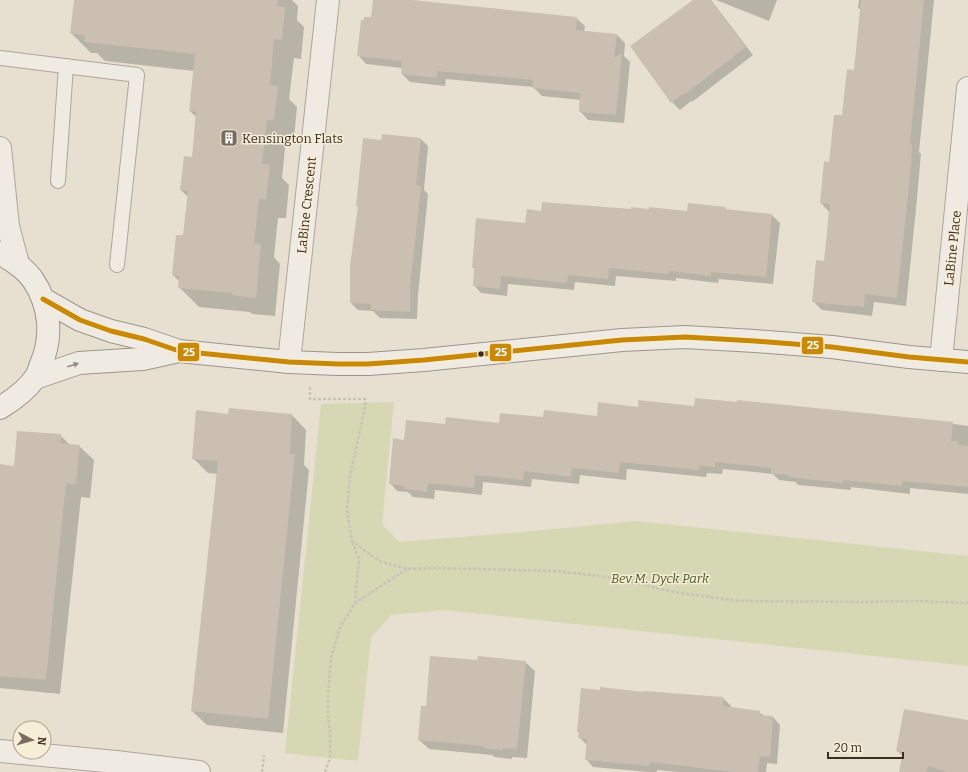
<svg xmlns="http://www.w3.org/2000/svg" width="968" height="772" font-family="Bitter,serif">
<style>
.green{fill:#d6d7b3}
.shadow{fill:#0003}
.building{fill:#cbbfb2}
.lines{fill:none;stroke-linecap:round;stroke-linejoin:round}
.service-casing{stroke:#ada599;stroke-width:16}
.minor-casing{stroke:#ada599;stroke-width:24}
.secondary-casing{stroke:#9c958a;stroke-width:24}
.path{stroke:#c8c2b9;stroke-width:2.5;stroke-dasharray:3 2;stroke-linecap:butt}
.service{stroke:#efebe3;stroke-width:14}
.minor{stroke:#efebe3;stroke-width:22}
.secondary{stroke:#efebe3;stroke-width:22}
.bus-1-casing{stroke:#f7eed8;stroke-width:8}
.bus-1{stroke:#c88808;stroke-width:5}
.oneway{fill:#968c82}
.bus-dot{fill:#3d2e20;stroke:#f7eed8;stroke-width:1.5}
.labels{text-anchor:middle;stroke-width:3;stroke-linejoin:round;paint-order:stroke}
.poi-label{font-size:13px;fill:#3d2e20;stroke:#f7eed8;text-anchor:start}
.street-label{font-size:13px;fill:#3d2e20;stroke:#f7eed8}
.park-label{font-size:13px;font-style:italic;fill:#4d5a26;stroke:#f7eed8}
.line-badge{stroke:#f7eed8;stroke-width:1.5}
.badge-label{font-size:11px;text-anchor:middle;font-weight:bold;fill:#fff}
</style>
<rect width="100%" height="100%" fill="#e7e0d1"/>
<polygon class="green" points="394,402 382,524 399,542 523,532 635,521 968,556 968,666 444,610 391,615 371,638 358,761 285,753 321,404"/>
<g class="shadow">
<polygon points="75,0 292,0 298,6 297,20 304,27 301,59 294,58 289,99 297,107 294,139 286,139 282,178 289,185 286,218 278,218 274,257 280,264 275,316 252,314 250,312 199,307 179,287 180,282 173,275 184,237 188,197 181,190 193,158 197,118 190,111 194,71 105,61 97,53 91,53 71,33"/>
<polygon points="374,0 403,0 576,18 585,26 584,32 617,35 625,43 624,56 630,62 624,123 588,120 580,111 581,100 542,96 533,87 446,79 445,86 410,82 402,74 402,68 366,64 358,55 372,18"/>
<polygon points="695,0 711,0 753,55 692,102 691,101 680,110 672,102"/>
<polygon points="716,0 777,0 769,21"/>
<polygon points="859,0 934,0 919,152 921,154 916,209 906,306 874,302 872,316 822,310 813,301 825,262 829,212 821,203 855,71 861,10 858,8"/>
<polygon points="421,139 428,146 424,190 428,194 418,295 417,319 380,318 373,311 358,310 351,303 382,141"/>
<polygon points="725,208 728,211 772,215 780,223 773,284 719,279 718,283 676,278 676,281 616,276 615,286 575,282 574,290 508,284 507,296 481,293 474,285 475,270 473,267 542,212 632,210 688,212"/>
<polygon points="695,407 952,423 954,424 968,426 968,494 910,488 910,494 851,487 851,490 798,485 795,482 779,480 773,474 723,469 722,474 707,473 706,477 627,469 626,480 580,475 579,484 532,479 531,487 483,482 482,495 435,490 434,499 413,497 408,492 397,491 390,483 405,441 446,425 500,424 544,418 598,417 639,408"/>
<polygon points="229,415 292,415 306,430 304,465 309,470 283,733 207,725 192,711 218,474 208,473 193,458"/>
<polygon points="60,435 70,445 79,446 94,460 90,498 81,497 60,694 0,688 0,465 14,467"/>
<polygon points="478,661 525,662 535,671 527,758 512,757 512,759 494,757 492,755 429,749 419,740 427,707"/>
<polygon points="645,693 723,698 731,706 730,708 759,712 764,716 773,717 780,725 777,764 767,763 766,772 678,772 657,770 657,772 649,772 593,767 586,759 587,745 580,738 580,734 578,732"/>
<polygon points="968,720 968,772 900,772 903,756 897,751"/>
</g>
<g class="building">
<polygon points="74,0 278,0 277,6 285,7 282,40 274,39 270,85 278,86 274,120 267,120 262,164 270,165 266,199 259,199 254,243 261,244 256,298 232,295 232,293 178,288 179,276 172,275 176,235 183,235 188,191 180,190 184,156 192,157 196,112 189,111 195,54 84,42 85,35 70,34"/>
<polygon points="373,0 412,0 577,17 576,30 617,34 614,58 622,53 616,115 579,112 580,93 533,88 533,80 437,71 437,78 401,74 402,61 357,56 361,20 364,20 364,17 371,17"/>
<polygon points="693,0 710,0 746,47 684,95 683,94 671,103 630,46"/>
<polygon points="861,0 924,0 910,144 912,144 911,167 897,298 865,294 864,307 812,302 816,260 824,261 830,204 820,203 824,161 829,162 834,115 842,115 847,69 854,70"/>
<polygon points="382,134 421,138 416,185 421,186 410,287 410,312 371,310 371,304 350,303 350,266 358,206 356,206 363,138 381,140"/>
<polygon points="542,202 631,209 631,207 649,209 649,207 687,211 688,203 726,207 725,209 772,214 766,277 711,272 711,276 669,271 668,274 609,268 608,279 568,275 567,283 501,276 500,289 473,286 474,268 472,268 476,218 525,223 527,209 541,211"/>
<polygon points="695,398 737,402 737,400 953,422 951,441 958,441 958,445 968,446 968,487 903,481 902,486 844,480 843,483 789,477 789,475 771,473 771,468 715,462 715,467 699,466 699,470 620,462 619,473 572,468 571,477 524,471 523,480 475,475 474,488 428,483 427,492 404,489 404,486 389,484 393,438 404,440 406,420 445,424 446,417 499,423 500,413 543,417 544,410 597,416 598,402 638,407 638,400 694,406"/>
<polygon points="229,408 292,414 290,454 295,454 268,719 191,711 218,461 192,459 196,410 228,414"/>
<polygon points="17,431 61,434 60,443 80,445 76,484 66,483 46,680 0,676 0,464 14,466"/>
<polygon points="430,656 477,660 478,656 526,661 517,749 502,748 502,750 483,748 483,746 418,740 421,706 426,706"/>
<polygon points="600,687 644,692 644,691 723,697 723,706 760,711 760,715 773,716 770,757 760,756 758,772 733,772 650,762 649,766 585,760 587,739 578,738 579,732 577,732 581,688 600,690"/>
<polygon points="904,709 968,720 968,772 947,772 928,766 926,772 899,772 903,752 896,751"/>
</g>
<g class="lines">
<g class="service-casing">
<g id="service">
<polyline points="0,58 137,75 117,265"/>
<polyline points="58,181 66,66"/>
</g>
</g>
<g class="minor-casing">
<g id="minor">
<polyline points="0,148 8,226 18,264"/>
<polyline points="941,360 968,88"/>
<polyline points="289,362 328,0"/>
<polyline points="0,751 116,762 199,772"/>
</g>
</g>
<g class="secondary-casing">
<g id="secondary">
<path d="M0,253c12,8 25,15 33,27 17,25 20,57 8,84 -2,5 -3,10 -6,14 -9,13 -22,22 -35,30"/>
<polyline points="43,299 80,320 111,331 144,339 179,351 289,362 338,364 368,364 424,360 622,340 685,337 755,341 832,347 909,357 968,362"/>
<polyline points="35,378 79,363 143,359 179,351"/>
</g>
</g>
<g class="path">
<polyline points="310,387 310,399 365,399 365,407 350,476 347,510 352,541 379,561 407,569 438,568 556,571 591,575 619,579 674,592 740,601 867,602 915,601 968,603"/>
<polyline points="352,542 359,558 355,603"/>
<polyline points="262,772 264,755"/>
<polyline points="325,772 330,758 330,734 328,715 328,696 331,658 340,627 355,603 407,569"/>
</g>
<use href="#service" class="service"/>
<use href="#minor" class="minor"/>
<use href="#secondary" class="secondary"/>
<g class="bus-1-casing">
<polyline id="bus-1" points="43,299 80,320 111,331 144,339 179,351 289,362 338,364 368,364 424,360 622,340 685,337 755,341 832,347 909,357 968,362"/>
</g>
<use href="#bus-1" class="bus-1"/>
</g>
<defs><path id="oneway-solid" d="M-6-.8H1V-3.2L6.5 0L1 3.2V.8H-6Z"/></defs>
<use class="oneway" href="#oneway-solid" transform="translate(73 365) rotate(-18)"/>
<defs>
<g id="building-square" transform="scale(0.9)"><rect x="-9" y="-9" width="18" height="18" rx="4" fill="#786c5e" stroke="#f7eed8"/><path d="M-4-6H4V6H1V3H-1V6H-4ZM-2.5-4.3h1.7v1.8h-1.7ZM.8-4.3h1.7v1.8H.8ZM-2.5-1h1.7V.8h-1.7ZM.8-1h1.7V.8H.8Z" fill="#fff"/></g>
</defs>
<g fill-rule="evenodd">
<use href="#building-square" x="229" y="138"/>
</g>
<circle class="bus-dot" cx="481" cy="354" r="3.5"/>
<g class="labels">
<g class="poi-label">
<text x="242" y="143">Kensington Flats</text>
</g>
<g class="street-label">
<text transform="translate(306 205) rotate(-84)" y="5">LaBine Crescent</text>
<text transform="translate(952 248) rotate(-84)" y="5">LaBine Place</text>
</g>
<g class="park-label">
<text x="660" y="583">Bev M. Dyck Park</text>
</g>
</g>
<g class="line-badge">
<rect x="801" y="336" width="23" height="19" rx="4" fill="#c88808"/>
<rect x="177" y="342" width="23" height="20" rx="4" fill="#c88808"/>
<rect x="489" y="343" width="23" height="19" rx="4" fill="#c88808"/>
</g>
<g class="badge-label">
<text x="813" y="349">25</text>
<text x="189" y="356">25</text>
<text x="501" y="356">25</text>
</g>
<g transform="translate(32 740) rotate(96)"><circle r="19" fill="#f7eed8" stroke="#ada18e"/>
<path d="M0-3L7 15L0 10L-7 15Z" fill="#786c5e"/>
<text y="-6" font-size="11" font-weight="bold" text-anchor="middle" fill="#3d2e20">N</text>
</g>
<path d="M828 752v6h75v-6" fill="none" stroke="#3d2e20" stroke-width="2"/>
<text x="834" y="752" font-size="12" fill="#3d2e20" stroke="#f7eed8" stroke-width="3" paint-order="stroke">20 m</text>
</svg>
